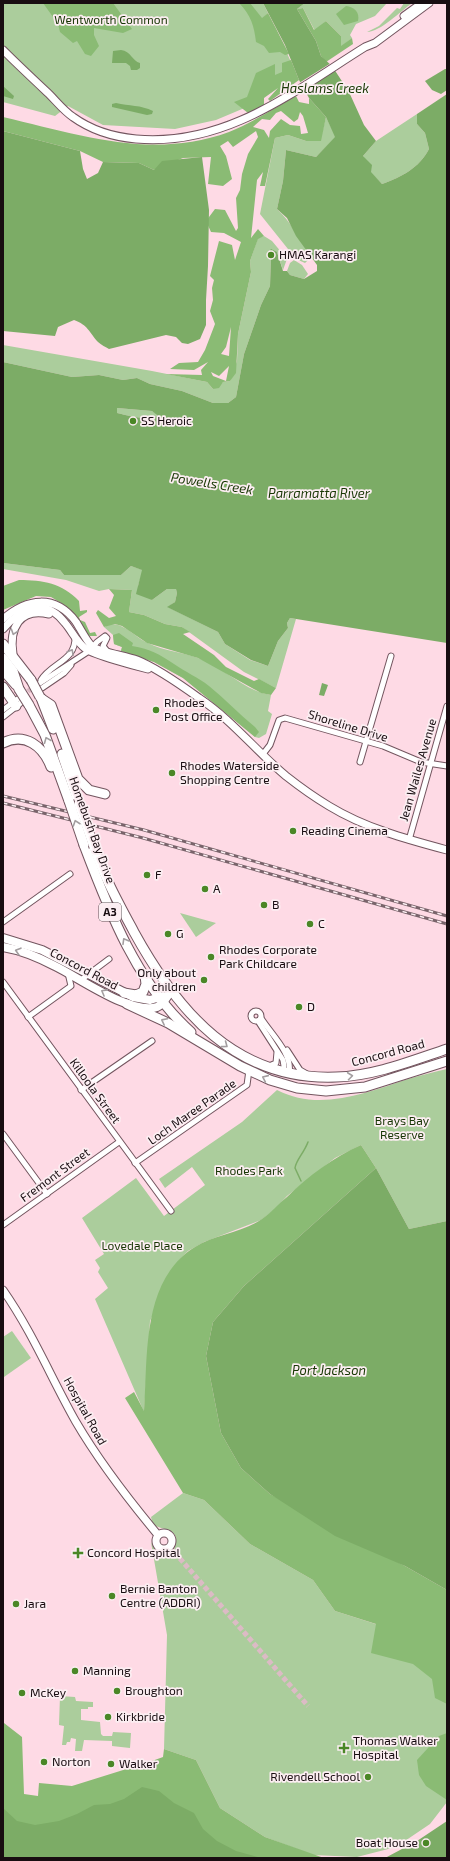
<svg xmlns="http://www.w3.org/2000/svg" width="450" height="1861" font-family="'Exo 2',sans-serif">
<style>
.green{fill:#abcd9c}
.forest{fill:#8abb74;fill-rule:evenodd}
.water{fill:#7cac66;fill-rule:evenodd}
.pier{fill:#fedae5}
.lines{fill:none;stroke-linecap:round;stroke-linejoin:round}
.stream{stroke:#7cac66;stroke-width:1.5}
.street-tunnel{stroke:#dcbbc5;stroke-width:5;stroke-dasharray:5 2.5;stroke-linecap:butt}
.street-casing{stroke:#73555f;stroke-width:7}
.secondary-casing{stroke:#73555f;stroke-width:9}
.primary-casing{stroke:#73555f;stroke-width:10}
.highway-casing{stroke:#73555f;stroke-width:11}
.street{stroke:#fff;stroke-width:5}
.secondary{stroke:#fff;stroke-width:7}
.primary{stroke:#fff;stroke-width:8}
.highway{stroke:#fff;stroke-width:9}
.rail-casing{stroke:#79646b;stroke-width:3}
.rail{stroke:#fceef2;stroke-width:1.5;stroke-dasharray:4.5;stroke-linecap:butt}
.highway-bridge-casing{stroke:#73555f;stroke-width:11;stroke-linecap:butt}
.highway-bridge{stroke:#fff;stroke-width:9}
.oneway{stroke:#a39ea0}
.poi-dot{fill:#4a8726;stroke:#fceef2;stroke-width:1.5}
.labels{text-anchor:middle;stroke-width:3.5;stroke-linejoin:round;paint-order:stroke}
.shield{fill:#fceef2;stroke:#5c5054;stroke-width:1}
.shield-label{font-size:11px;font-weight:bold;fill:#180d11}
.park-label{font-size:12px;fill:#163503;stroke:#fceef2}
.poi-label{font-size:12px;fill:#180d11;stroke:#fceef2;text-anchor:start}
.street-label{font-size:12px;fill:#180d11;stroke:#fceef2}
.water-label{font-size:13px;font-style:italic;fill:#193805;stroke:#fceef2}
</style>
<rect width="100%" height="100%" fill="#fedae5"/>
<g class="green">
<polygon points="3,3 263,3 268,13 263,18 275,27 296,73 254,104 216,120 175,129 103,125 68,106 55,116 3,102"/>
<polygon points="305,3 387,3 375,16 356,24 350,35 352,38 341,47 341,36 326,21 315,31 303,8 297,9"/>
<path d="M404,3h8c-11,8 -32,29 -45,29l-5,5 5,-5 12,-6 18,-18 3,1z"/>
<path d="M417,114v10l8,9 4,16c-10,19 -27,28 -47,35l-12,-12 -7,-16 13,-15z"/>
<path d="M326,117l10,20 -20,20 -30,-7 -3,31 -6,28c14,13 23,31 34,48l-6,6 -9,-4 -36,-45 15,-76 13,-3 18,6h14z"/>
<polygon points="264,236 272,241 287,259 283,270 277,252 271,257 270,286 261,305 244,354 236,397 228,403 213,403 182,391 150,384 137,378 123,380 99,375 72,377 3,362 3,345 152,371 207,382 213,389 223,382 230,381 237,361 238,334 251,272 250,261 258,238"/>
<polygon points="294,260 302,265 308,274 304,279 290,275 287,271 290,263"/>
<path d="M117,408l35,3 5,3 -1,3c-12,3 -27,-1 -39,-4z"/>
<polygon points="3,563 60,570 64,575 121,575 131,566 143,570 138,586 152,600 167,589 176,588 177,593 175,602 168,607 218,632 225,644 250,660 268,666 278,641 288,628 287,623 290,618 296,619 276,688 244,672 182,627 165,624 144,615 129,612 132,590 109,589 99,591 66,580 3,569"/>
<path d="M111,624c15,0 25,14 37,19 16,8 34,9 50,15 26,9 46,33 73,37l-3,16 4,3 -6,20 -7,4 -4,-1 -72,-59 -29,-16 -33,-11 1,-4 -8,-3 -1,-9 -9,-8z"/>
<polygon points="180,913 216,923 196,937"/>
<path d="M447,1069v152l-38,8 -33,-61 -15,-23 -26,13 -48,38 -13,14 -13,10 -57,22 -16,9 -9,9 -29,61 -6,91 -49,-113 13,-11 -10,-16 2,-4 -5,-8 9,-6 -22,-36 54,-40 28,38 41,-31 -13,-18 -27,21 -6,-9 83,-57 35,-32c42,22 89,3 131,-11 13,-4 26,-7 39,-10z"/>
<polygon points="12,1331 31,1358 4,1377 3,1337"/>
<path d="M183,1493l21,7 46,44 63,36 22,31 112,36v155l-17,22 -34,23 -39,10 -44,-2 -48,-18 -45,-29 -24,-48 -32,-11 3,-114 -16,-93 4,8 10,4 9,-5c8,-20 -8,-18 -21,-24l-2,-8z"/>
<polygon points="60,1696 75,1697 76,1701 93,1702 93,1707 88,1707 88,1709 81,1709 81,1720 100,1722 101,1734 103,1736 112,1736 113,1732 131,1733 130,1748 112,1746 112,1741 84,1740 82,1751 75,1751 76,1739 71,1738 70,1742 67,1742 66,1745 62,1745 64,1726 59,1725"/>
</g>
<g class="forest">
<polygon points="43,3 113,3 132,29 123,33 94,28 94,35 99,46 91,56 85,54 77,41 73,43 60,32 58,24"/>
<path d="M239,3h11l12,15 6,-5 21,41 -4,1 -5,-3 -11,1 -5,-7 -8,-4c-2,-16 -5,-27 -17,-39z"/>
<path d="M346,6c8,1 14,6 12,15l-14,4 -8,-11z"/>
<polygon points="303,8 314,30 326,21 341,36 341,46 352,38 353,44 326,62 321,56 316,41 297,9"/>
<polygon points="291,60 299,80 270,101 268,99 278,88 264,98 264,106 248,113 234,102 247,97 256,73 275,64 275,75 282,72 282,63"/>
<path d="M296,96l3,6 10,2v-6l17,19 -5,24h-15l-18,-6 -13,3 -10,48h-5l3,-14 -6,8 -6,58 7,-9 6,7 -6,3 -8,22 1,11 -13,62 -2,39 -6,8 -7,1 -4,6 -6,1 -6,-7 -41,-8 36,1 -1,-5 7,-8 -14,8 -24,-1 9,-6 19,-1 7,-12 10,-26 -5,-13 3,-11 -1,-12 2,-8 -4,-4 9,-35 13,4 3,15 6,-18 -17,-9 -13,-1 -5,-11 9,-12 10,1 11,21 2,-3 -2,-30 4,-8 2,-16 6,-20 10,-17 -2,-6 -23,16 -5,-6 -8,5 6,10 6,23 -9,7 -15,-2 3,-27 -28,1 -29,12 -15,-7 -36,-1 -23,-11 -77,-20v-14c77,18 149,43 226,15 21,-8 47,-25 67,-36zM281,111l13,11 4,-3 2,-7 3,4 5,17 -7,1 -1,-8 -10,-1 -9,-6 -11,12 -1,7 -5,-8 -11,-3 9,-8 8,1 6,-7zM231,327l-2,29 -8,-2 5,-7zM229,366l-3,15 -13,-5 -2,-4 8,4z"/>
<path d="M19,580c24,0 43,3 60,21l1,10 7,-1v2l-8,5 1,3 5,2 5,11 5,-1 2,4h-7l-5,-2 -19,-28 -15,-9 -15,-1 -33,14v-24z"/>
<polygon points="109,589 132,590 129,612 144,615 165,624 182,627 190,632 183,634 214,655 226,667 254,681 259,679 276,688 271,695 261,693 198,658 147,643 122,626 115,624 104,627 96,613 98,610 109,618 116,616 109,608 114,595"/>
<path d="M119,633l14,10 -1,3c19,3 27,8 42,18 11,8 24,13 35,22 16,13 30,28 46,41l4,5 -4,5 -72,-59 -29,-16 -33,-11 1,-4 -8,-3 -1,-9z"/>
<path d="M361,1145l15,23 -132,118 -31,36 -7,34 15,77 20,35 29,26 135,72 42,24v114l-12,-6 -3,-19 -19,-15 -42,-11 5,-29 -41,-13 -22,-31 -63,-36 -46,-44 -21,-7 -58,-95 9,-6 10,19c4,-54 -3,-131 51,-164 20,-13 47,-14 67,-28 9,-6 16,-15 25,-22 21,-21 47,-40 74,-52z"/>
<polygon points="3,1719 4,1723 22,1737 24,1794 38,1796 39,1783 72,1786 152,1761 163,1757 164,1749 196,1760 220,1808 265,1837 324,1858 245,1858 27,1832 3,1814"/>
<polygon points="447,1733 447,1800 426,1786 419,1775 417,1760 439,1736"/>
</g>
<g class="water">
<path d="M263,3h42l-8,6 19,32 5,15 11,10 17,26 15,33 12,16 -13,15 9,9 -1,7 11,12c20,-7 37,-16 47,-35l-4,-16 -8,-9v-10l30,-20v549l-157,-25 -3,5 1,5 -10,13 -10,25 -17,-6 -26,-16 -7,-12 -51,-25 8,-5 2,-9 -1,-4h-9l-15,11 -16,-6 6,-24 -11,-4 -10,9h-57l-4,-5 -57,-7v-201l69,15 27,-2 24,5 14,-2 13,6 32,7 31,12h15l8,-6 8,-43 17,-49 9,-19 1,-29 -2,-5 2,-3 6,3 6,19h4l3,4 14,4 13,-8v-6l-21,-29 -9,-18 -10,-9 6,-28 3,-31 30,7 19,-20 -9,-20 -17,-19 -10,-18 -14,-35zM117,408l35,3 5,4 -1,2c-12,3 -27,-1 -39,-4z"/>
<path d="M121,50c10,1 11,11 19,13v5l-3,2h-6l-1,-4 -4,-3h-14l1,-12z"/>
<polygon points="445,69 447,69 447,90 441,94 432,90 425,81"/>
<polygon points="3,86 14,96 13,99 3,96"/>
<path d="M116,103c13,3 25,2 37,8l-1,3 -5,1 -35,-8v-3z"/>
<path d="M3,131l77,20 3,18 4,10 11,-6 5,-11 36,1 15,7 8,-9 40,-4 7,53 -1,56 -2,34v25l-6,14 -12,5 -6,-1 -6,-6 -10,-2 -57,14c-3,-2 -8,-4 -11,-7 -9,-10 -10,-17 -24,-22l-16,7 -3,9 -52,-5z"/>
<polygon points="322,683 328,685 324,696 319,695"/>
<polygon points="376,1168 409,1229 447,1221 447,1590 405,1566 335,1536 270,1494 241,1468 221,1433 206,1356 213,1322 244,1286"/>
<polygon points="142,1787 159,1791 174,1803 194,1813 203,1829 217,1841 236,1851 261,1858 3,1858 3,1808 17,1821 35,1825 59,1821 77,1814 94,1805 110,1804 124,1799"/>
<polygon points="447,1821 447,1858 385,1858 417,1841"/>
</g>
<polygon class="pier" points="331,63 333,65 303,91 299,83"/>
<g class="lines">
<path class="stream" d="M301,1181l-6,-13c1,-8 9,-15 13,-26"/>
<g class="street-tunnel">
<polyline points="22,696 36,685"/>
<polyline points="170,1547 308,1706"/>
</g>
<g class="street-casing">
<g id="street">
<path d="M41,680c10,-17 35,-19 34,-43"/>
<polyline points="40,683 89,651 97,642 105,636 107,638 103,646 107,651"/>
<polyline points="42,688 64,673 71,665"/>
<polyline points="3,710 19,698"/>
<polyline points="3,717 22,702"/>
<polyline points="263,754 270,745 279,720 285,718 383,746 421,762 447,766"/>
<polyline points="360,762 391,656"/>
<polyline points="409,840 447,706"/>
<polyline points="3,922 70,874"/>
<polyline points="81,980 109,959"/>
<polyline points="3,982 171,1211"/>
<circle cx="256" cy="1016" r="5"/>
<polyline points="28,1017 71,986 68,973"/>
<path d="M261,1018c10,16 32,36 28,55"/>
<polyline points="258,1021 283,1060 284,1066 283,1072"/>
<polyline points="287,1050 300,1070 307,1074"/>
<polyline points="269,1066 276,1063 277,1052"/>
<polyline points="81,1090 152,1041"/>
<polyline points="3,1134 47,1194"/>
<polyline points="135,1163 247,1085 249,1070"/>
<polyline points="3,1225 119,1142"/>
</g>
</g>
<g class="secondary-casing">
<g id="secondary">
<polyline points="404,16 422,3"/>
<path d="M3,50c15,15 30,29 46,44 8,8 15,17 24,23 18,13 41,20 63,22 89,8 157,-47 229,-92l10,-4 54,-40"/>
<path d="M3,619c24,-21 52,-25 73,3 4,6 12,22 17,25 8,5 33,9 44,13 20,8 44,25 62,38 33,22 57,53 87,78 14,11 28,21 43,30 36,22 77,33 118,44"/>
<path d="M3,629c18,-21 42,-32 62,-6 7,8 12,20 21,26 9,6 50,17 62,20"/>
<path d="M13,654c-4,-25 6,-47 36,-40"/>
<path d="M3,1290c30,43 48,88 73,132 24,41 52,77 82,113"/>
<circle cx="164" cy="1541" r="8"/>
</g>
</g>
<g class="primary-casing">
<g id="primary">
<polyline points="3,938 42,950 133,997 150,1000 163,996"/>
<path d="M3,947c18,3 35,10 52,19 23,11 77,50 102,41 7,-3 10,-11 14,-16"/>
</g>
</g>
<g class="highway-casing">
<g id="highway">
<polyline points="3,644 31,680"/>
<polyline points="3,658 13,671 19,689"/>
<polyline points="3,670 16,685"/>
<polyline points="3,687 16,706"/>
<polyline points="41,698 53,729"/>
<polyline points="42,699 51,705 78,779 89,790 105,794"/>
<polyline points="29,705 45,735 69,801"/>
<path d="M3,743c22,-11 40,3 48,24"/>
<polyline points="62,754 79,804"/>
<path d="M84,845c25,66 53,139 107,187"/>
<path d="M94,847c10,30 25,57 40,85 44,80 102,149 202,145 38,-1 75,-16 111,-28"/>
<polyline points="124,993 136,995 143,992 146,984 145,976"/>
<polyline points="127,1004 168,1023 240,1066 270,1080 297,1088 326,1091 365,1087 447,1061"/>
</g>
</g>
<use href="#street" class="street"/>
<use href="#secondary" class="secondary"/>
<use href="#primary" class="primary"/>
<use href="#highway" class="highway"/>
<g class="rail-casing">
<g id="rail">
<polyline points="3,796 144,830 447,916"/>
<polyline points="3,803 143,838 447,924"/>
</g>
</g>
<use href="#rail" class="rail"/>
<g class="highway-bridge-casing">
<g id="highway-bridge">
<polyline points="31,680 40,697"/>
<polyline points="19,689 29,705"/>
<polyline points="69,801 84,845"/>
<polyline points="79,804 94,847"/>
</g>
</g>
<use href="#highway-bridge" class="highway-bridge"/>
</g>
<defs><path id="oneway-chevron" d="M-2-3.5L2.5 0L-2 3.5" fill="none" stroke-width="1.6" stroke-linecap="round" stroke-linejoin="round"/></defs>
<g class="oneway">
<use href="#oneway-chevron" transform="translate(14 632) rotate(109)"/>
<use href="#oneway-chevron" transform="translate(71 652) rotate(-61)"/>
<use href="#oneway-chevron" transform="translate(47 740) rotate(-112)"/>
<use href="#oneway-chevron" transform="translate(76 823) rotate(-109)"/>
<use href="#oneway-chevron" transform="translate(125 941) rotate(-120)"/>
<use href="#oneway-chevron" transform="translate(18 951) rotate(-164)"/>
<use href="#oneway-chevron" transform="translate(104 992) rotate(-151)"/>
<use href="#oneway-chevron" transform="translate(164 1021) rotate(-153)"/>
<use href="#oneway-chevron" transform="translate(225 1045) rotate(37)"/>
<use href="#oneway-chevron" transform="translate(350 1076) rotate(-7)"/>
<use href="#oneway-chevron" transform="translate(265 1078) rotate(-156)"/>
</g>
<g class="poi-dot">
<circle cx="271" cy="255" r="4"/>
<circle cx="133" cy="421" r="4"/>
<circle cx="156" cy="710" r="4"/>
<circle cx="172" cy="773" r="4"/>
<circle cx="293" cy="831" r="4"/>
<circle cx="147" cy="875" r="4"/>
<circle cx="205" cy="889" r="4"/>
<circle cx="264" cy="905" r="4"/>
<circle cx="310" cy="924" r="4"/>
<circle cx="168" cy="934" r="4"/>
<circle cx="211" cy="957" r="4"/>
<circle cx="204" cy="980" r="4"/>
<circle cx="299" cy="1007" r="4"/>
<path d="M76 1547h4v4h4v4h-4v4h-4v-4h-4v-4h4z"/>
<circle cx="112" cy="1596" r="4"/>
<circle cx="16" cy="1604" r="4"/>
<circle cx="75" cy="1671" r="4"/>
<circle cx="117" cy="1691" r="4"/>
<circle cx="22" cy="1693" r="4"/>
<circle cx="108" cy="1717" r="4"/>
<path d="M342 1742h4v4h4v4h-4v4h-4v-4h-4v-4h4z"/>
<circle cx="44" cy="1762" r="4"/>
<circle cx="111" cy="1764" r="4"/>
<circle cx="368" cy="1777" r="4"/>
<circle cx="426" cy="1843" r="4"/>
</g>
<g class="labels">
<rect class="shield" x="99" y="903" width="22" height="18" rx="3"/>
<g class="shield-label">
<text x="110" y="916">A3</text>
</g>
<g class="park-label">
<text x="111" y="24">Wentworth Common</text>
<text x="402" y="1125">Brays Bay<tspan x="402" dy="14">Reserve</tspan></text>
<text x="249" y="1175">Rhodes Park</text>
<text x="142" y="1250">Lovedale Place</text>
</g>
<g class="poi-label">
<text x="279" y="259">HMAS Karangi</text>
<text x="141" y="425">SS Heroic</text>
<text x="164" y="707">Rhodes<tspan x="164" dy="14">Post Office</tspan></text>
<text x="180" y="770">Rhodes Waterside<tspan x="180" dy="14">Shopping Centre</tspan></text>
<text x="301" y="835">Reading Cinema</text>
<text x="155" y="879">F</text>
<text x="213" y="893">A</text>
<text x="272" y="909">B</text>
<text x="318" y="928">C</text>
<text x="176" y="938">G</text>
<text x="219" y="954">Rhodes Corporate<tspan x="219" dy="14">Park Childcare</tspan></text>
<text x="196" y="977" text-anchor="end">Only about<tspan x="196" dy="14">children</tspan></text>
<text x="307" y="1011">D</text>
<text x="87" y="1557">Concord Hospital</text>
<text x="120" y="1593">Bernie Banton<tspan x="120" dy="14">Centre (ADDRI)</tspan></text>
<text x="24" y="1608">Jara</text>
<text x="83" y="1675">Manning</text>
<text x="125" y="1695">Broughton</text>
<text x="30" y="1697">McKey</text>
<text x="116" y="1721">Kirkbride</text>
<text x="353" y="1745">Thomas Walker<tspan x="353" dy="14">Hospital</tspan></text>
<text x="52" y="1766">Norton</text>
<text x="119" y="1768">Walker</text>
<text x="360" y="1781" text-anchor="end">Rivendell School</text>
<text x="418" y="1847" text-anchor="end">Boat House</text>
</g>
<g class="street-label">
<text transform="translate(348 726) rotate(17)" y="4">Shoreline Drive</text>
<text transform="translate(418 770) rotate(-74)" y="4">Jean Wailes Avenue</text>
<text transform="translate(92 830) rotate(70)" y="4">Homebush Bay Drive</text>
<text transform="translate(84 969) rotate(28)" y="4">Concord Road</text>
<text transform="translate(388 1053) rotate(-15)" y="4">Concord Road</text>
<text transform="translate(95 1091) rotate(54)" y="4">Killoola Street</text>
<text transform="translate(192 1112) rotate(-35)" y="4">Loch Maree Parade</text>
<text transform="translate(55 1175) rotate(-36)" y="4">Fremont Street</text>
<text transform="translate(85 1411) rotate(61)" y="4">Hospital Road</text>
</g>
<g class="water-label">
<text x="325" y="93">Haslams Creek</text>
<text transform="translate(212 483) rotate(9)" y="5">Powells Creek</text>
<text x="319" y="498">Parramatta River</text>
<text x="329" y="1375">Port Jackson</text>
</g>
</g>
<rect width="450" height="1861" fill="none" stroke="#180d11" stroke-width="8"/>
</svg>
